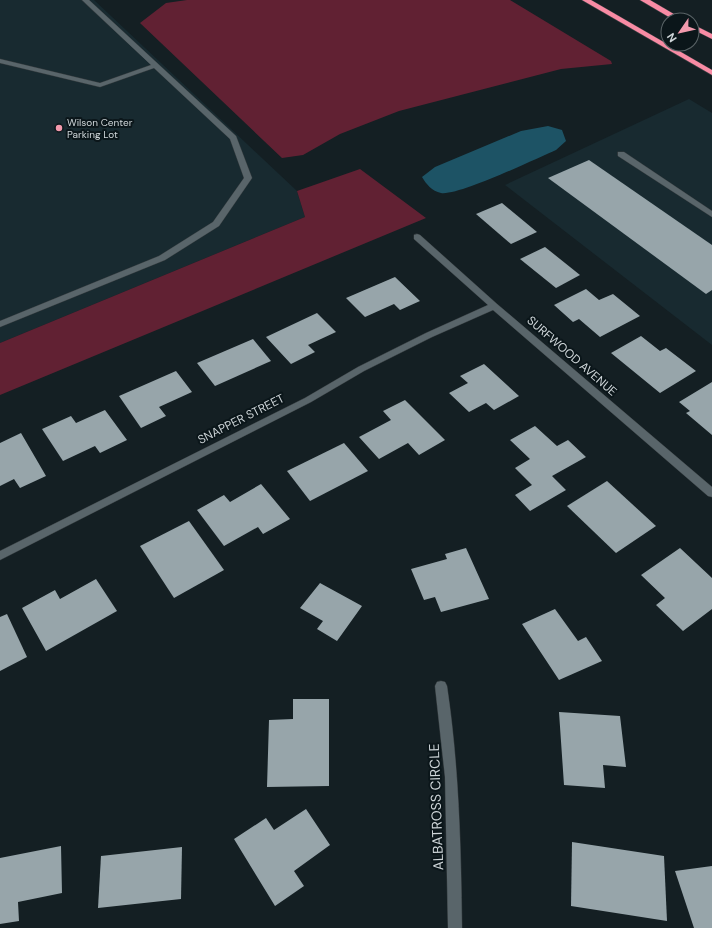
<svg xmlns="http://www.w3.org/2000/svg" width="712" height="928" font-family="'DM Sans',sans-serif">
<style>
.built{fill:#182a30}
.green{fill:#612133}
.water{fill:#1d5365}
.building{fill:#97a5aa}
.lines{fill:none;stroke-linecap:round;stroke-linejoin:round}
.minor-casing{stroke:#333a3d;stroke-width:1}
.highway-casing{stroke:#333a3d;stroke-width:1}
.minor{fill:#59656a;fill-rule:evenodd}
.highway{fill:#f88ba4;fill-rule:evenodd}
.poi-dot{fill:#f29aad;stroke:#0b161a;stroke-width:1.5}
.labels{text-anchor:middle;stroke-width:4;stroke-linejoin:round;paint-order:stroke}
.far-poi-label{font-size:10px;fill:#cfd6d9;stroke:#0b161a;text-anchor:start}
.street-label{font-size:12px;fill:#cfd6d9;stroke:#0b161a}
.near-street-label{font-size:14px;fill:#cfd6d9;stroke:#0b161a}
</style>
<rect width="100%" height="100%" fill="#141f23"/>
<g class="built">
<polygon points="0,0 94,0 297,191 305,217 0,343"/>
<polygon points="689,99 712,113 712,345 505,185"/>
</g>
<g class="green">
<polygon points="187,0 510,0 611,61 612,64 561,69 399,111 340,134 303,155 282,158 140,23 166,3"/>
<polygon points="360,169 426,218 0,395 0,343 305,217 297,191"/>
</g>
<path class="water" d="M548,126l14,4 4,11 -10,9c-21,9 -97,46 -115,43 -9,-2 -15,-9 -19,-16l13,-10 86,-36z"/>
<g class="building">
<polygon points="589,160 712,245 712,290 706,294 548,178"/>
<polygon points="502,203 537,232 511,244 476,214"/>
<polygon points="545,247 580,275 556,288 520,259"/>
<polygon points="395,277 420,301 400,310 394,304 365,317 346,298"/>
<polygon points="586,289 599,300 613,294 640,316 600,337 579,319 573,322 554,305"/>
<polygon points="317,313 336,332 308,345 315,352 291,364 266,337"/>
<polygon points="641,336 660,351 666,348 696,371 660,393 611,353"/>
<polygon points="253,339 271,361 215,386 197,363"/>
<polygon points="484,364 519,396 494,410 486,403 469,412 449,393 468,383 460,376"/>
<polygon points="176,371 192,392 159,407 166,416 141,428 119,396"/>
<polygon points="712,382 712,435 686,413 690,411 679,402"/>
<polygon points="405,400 445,440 419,455 408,443 379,459 359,437 391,420 383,411"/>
<polygon points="105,410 127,440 100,453 95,446 63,461 42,429 71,416 76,423"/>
<polygon points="535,426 557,446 568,440 586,457 552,476 566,490 530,511 515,495 532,485 515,468 530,459 510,440"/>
<polygon points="21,433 46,476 20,488 14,479 0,486 0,443"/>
<polygon points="344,443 368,471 310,501 287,471"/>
<polygon points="607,481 656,526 616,553 567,506"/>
<polygon points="261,484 290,519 263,534 258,527 224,546 197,510 224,495 230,502"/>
<polygon points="189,521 224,570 174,598 140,546"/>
<polygon points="466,548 489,599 441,612 435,597 424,600 411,569 447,559 445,554"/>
<polygon points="680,548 712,578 712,609 683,631 656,605 665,598 641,575"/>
<polygon points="96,579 117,611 46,651 22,608 55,590 60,599"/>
<polygon points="320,583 362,606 337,641 317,629 323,621 300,608"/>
<polygon points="555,609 578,641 586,637 602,661 559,680 522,624"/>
<polygon points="7,614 27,657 0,671 0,617"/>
<polygon points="293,699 329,699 329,786 267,787 269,720 293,719"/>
<polygon points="559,712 620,716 626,767 603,765 605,788 564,785"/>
<polygon points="306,809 330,845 294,871 304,886 275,906 234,839 266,818 274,830"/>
<polygon points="572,842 664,856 667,921 571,906"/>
<polygon points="61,846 62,893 18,902 19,921 0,924 0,858"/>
<polygon points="182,847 181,899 98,908 101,856"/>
<polygon points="712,866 712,928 694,928 675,871"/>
</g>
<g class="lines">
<g class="minor-casing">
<g id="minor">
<polygon points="82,0 89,0 236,136 252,178 219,226 165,260 0,327 0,321 159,256 213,222 244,178 230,139 154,68 100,87 0,63 0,59 100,83 151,65"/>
<polygon points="618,152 624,152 712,211 712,217 618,156"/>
<polygon points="417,234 420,235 497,304 712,487 712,497 708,496 493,310 432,337 364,371 311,402 0,560 0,551 305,398 358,367 426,333 488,305 414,239 414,235"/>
<path d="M441,681l4,1 2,4c12,80 14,161 15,242h-14l-3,-151 -10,-91 2,-4z"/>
</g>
</g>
<g class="highway-casing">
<g id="highway">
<polygon points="582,0 591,0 712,70 712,75"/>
<polygon points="640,0 650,0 684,20 674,20"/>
<polygon points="692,24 712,34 712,39 692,29"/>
</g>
</g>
<use href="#minor" class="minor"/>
<use href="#highway" class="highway"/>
</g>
<circle class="poi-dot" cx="59" cy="128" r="4"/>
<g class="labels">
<g class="far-poi-label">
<text x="67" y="126">Wilson Center<tspan x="67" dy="12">Parking Lot</tspan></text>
</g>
<g class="street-label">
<text transform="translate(572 356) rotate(41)" y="4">SURFWOOD AVENUE</text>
<text transform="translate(241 419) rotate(-27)" y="4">SNAPPER STREET</text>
</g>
<g class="near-street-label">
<text transform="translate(436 807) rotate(-92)" y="5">ALBATROSS CIRCLE</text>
</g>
</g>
<g transform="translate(680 32) rotate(236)"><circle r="19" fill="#0b161a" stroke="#596366"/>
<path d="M0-3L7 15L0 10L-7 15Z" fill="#f29aad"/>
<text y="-6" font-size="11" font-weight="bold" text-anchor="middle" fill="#cfd6d9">N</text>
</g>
</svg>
